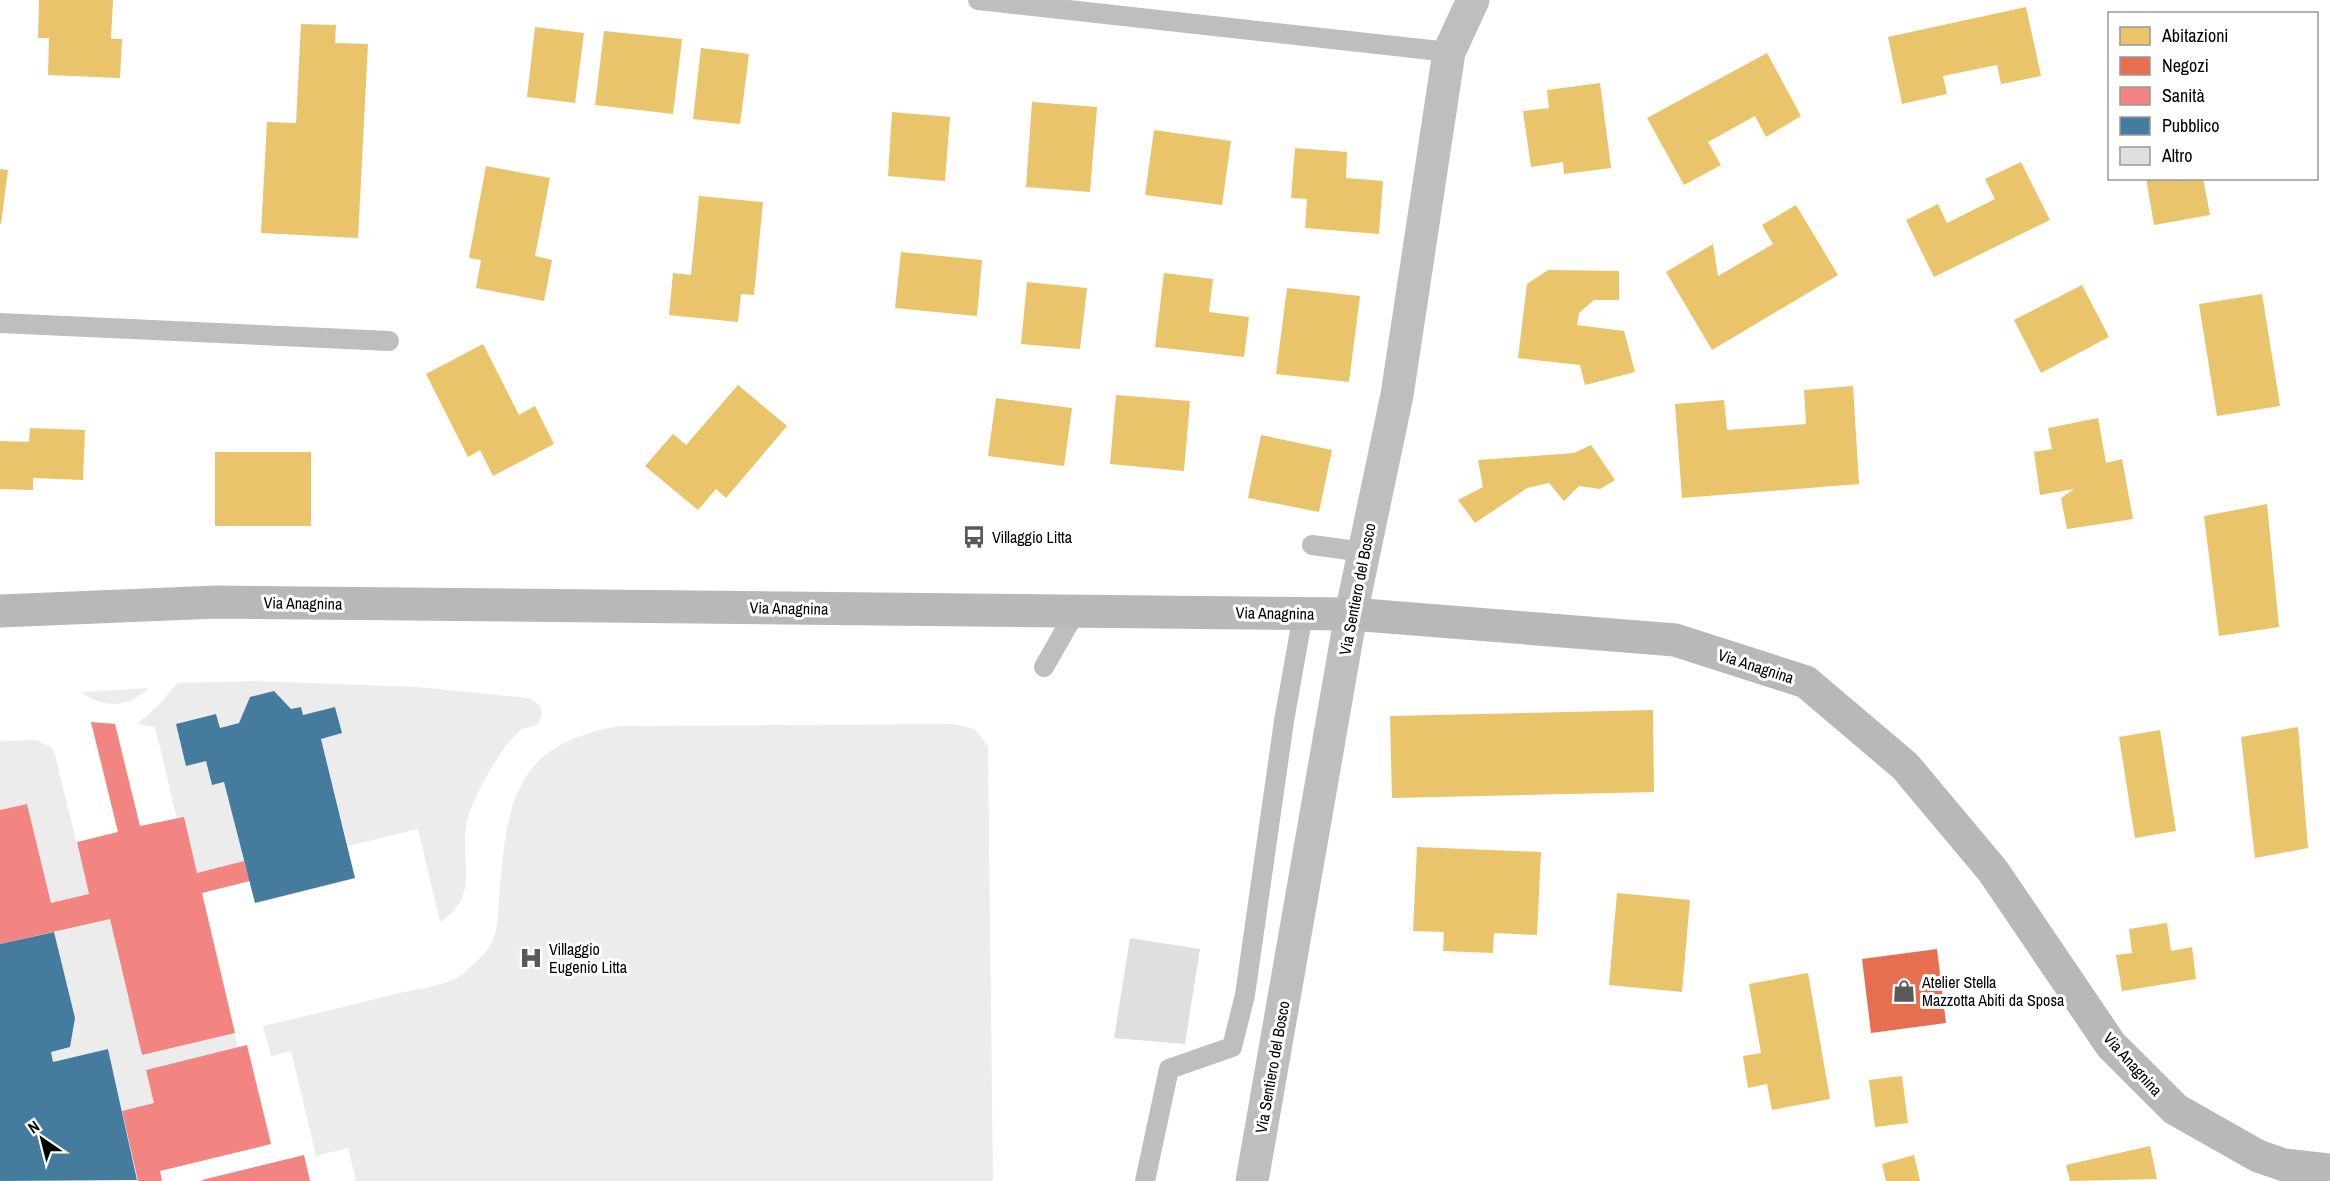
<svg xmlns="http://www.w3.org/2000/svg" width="2330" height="1181" font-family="'Archivo Narrow',sans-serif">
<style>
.green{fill:#ececec}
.homes{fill:#e9c46a}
.shops{fill:#e76f51}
.health{fill:#f28482}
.public{fill:#457b9d}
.building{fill:#dfdfdf}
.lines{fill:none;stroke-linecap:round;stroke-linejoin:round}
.service{stroke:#bebebe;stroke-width:20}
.minor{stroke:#bebebe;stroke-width:33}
.secondary{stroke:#b8b8b8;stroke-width:33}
.labels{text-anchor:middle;stroke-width:6;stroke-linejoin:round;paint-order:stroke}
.poi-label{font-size:16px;fill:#000;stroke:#fff;text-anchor:start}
.street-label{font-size:16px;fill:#000;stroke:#fff}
</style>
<rect width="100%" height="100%" fill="#fff"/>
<g class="green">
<path d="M256,681l163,6 109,11 12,7 2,10 -4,9c-5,3 -7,3 -13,4 -19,7 -51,69 -57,89 -11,40 15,79 -28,105l-22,-93 -70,17 -27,-107 21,-6 -7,-26 -32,8 -2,-8 -10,2 -18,-18 -23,7 -11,25 -19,5 -4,-14 -10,47 6,24 12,-3 20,79 -47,12 -13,-55 -7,1 -22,-92 -18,-3 22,-19 18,-22z"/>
<path d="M149,688c-22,20 -44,21 -68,4z"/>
<path d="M953,724l22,5 13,18 5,434h-637l-8,-33 -32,8 -25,-105 -20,5 -8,-30c44,-10 88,-21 132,-32 19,-4 40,-7 58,-14 9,-4 21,-16 28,-23 17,-16 17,-37 18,-59 8,-94 13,-154 121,-172z"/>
<polygon points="36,740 51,747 55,755 89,894 51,903 27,804 0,810 0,741"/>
<polygon points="110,919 142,1055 235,1033 238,1048 154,1103 122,1111 108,1049 53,1062 51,1052 70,1047 75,1018 54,932"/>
</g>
<g class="homes">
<polygon points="39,0 113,0 111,39 122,39 120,78 48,75 49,38 38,38"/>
<polygon points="2026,7 2041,76 2001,84 1997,65 1943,76 1947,94 1902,104 1888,37"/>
<polygon points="301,24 336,25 335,43 368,44 358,238 261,233 267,122 296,123"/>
<polygon points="535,27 584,33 575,103 527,97"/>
<polygon points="604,31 682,39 673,114 595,105"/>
<polygon points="701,48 749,54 740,124 693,119"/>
<polygon points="1767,53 1801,116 1766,137 1755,116 1708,142 1721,165 1684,185 1647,118"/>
<polygon points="1600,83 1611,168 1564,174 1563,162 1531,167 1523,111 1549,108 1547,90"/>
<polygon points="1032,102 1097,107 1090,192 1026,187"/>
<polygon points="892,112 950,117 945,181 888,176"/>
<polygon points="1154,130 1231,141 1222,205 1145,195"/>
<polygon points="1295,148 1347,152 1346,178 1383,181 1379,234 1305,228 1307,199 1291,198"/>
<polygon points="2021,162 2050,220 1934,277 1906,220 1938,204 1947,223 1995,199 1985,179"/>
<polygon points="486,166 550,178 535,256 552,260 544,301 476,288 481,260 469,258"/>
<polygon points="0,169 8,170 1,224 0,223"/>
<polygon points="2146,178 2203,178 2210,215 2154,225"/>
<polygon points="699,196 763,202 754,295 741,294 738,322 669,315 673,273 691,275"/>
<polygon points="1796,205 1838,275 1712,350 1666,272 1713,244 1718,276 1773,244 1762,225"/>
<polygon points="901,252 982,260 977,316 895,308"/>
<polygon points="1548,270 1619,271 1619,300 1594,300 1579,313 1577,325 1624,331 1635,372 1585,385 1580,365 1518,358 1527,284"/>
<polygon points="1164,273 1213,279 1209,312 1249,317 1244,357 1155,347"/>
<polygon points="1027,282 1087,288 1080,349 1021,344"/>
<polygon points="2082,285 2109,337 2041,373 2014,320"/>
<polygon points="1287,288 1360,296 1349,382 1276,374"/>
<polygon points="2262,294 2280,406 2217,416 2199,304"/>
<polygon points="483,344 519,415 535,406 554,444 493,476 480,450 468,457 426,374"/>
<polygon points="738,385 787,426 726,498 716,489 698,510 645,466 673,434 686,445"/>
<polygon points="1853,386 1859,484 1682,498 1675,404 1724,400 1727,430 1806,424 1804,390"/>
<polygon points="1116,395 1190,401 1184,471 1110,464"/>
<polygon points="996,398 1072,408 1064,466 988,456"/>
<polygon points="2098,418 2106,463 2122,459 2133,519 2067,529 2061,498 2074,489 2040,495 2034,452 2052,449 2048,428"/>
<polygon points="30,428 85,430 83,480 33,478 33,490 0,489 0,441 29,442"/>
<polygon points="1261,435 1332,450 1319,512 1248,498"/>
<polygon points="1591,445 1615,480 1600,489 1579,486 1564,501 1549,483 1527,488 1475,523 1458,500 1483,487 1478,460 1574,453"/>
<rect x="215" y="452" width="96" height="74"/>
<polygon points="2267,504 2279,627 2219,636 2204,516"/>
<polygon points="1653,710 1654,792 1392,798 1390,716"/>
<polygon points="2298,727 2308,848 2255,858 2241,737"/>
<polygon points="2160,730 2176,831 2135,838 2119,737"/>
<polygon points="1417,847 1541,852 1537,935 1494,933 1493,953 1443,951 1444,932 1413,931"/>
<polygon points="1617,893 1690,900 1682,992 1609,985"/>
<polygon points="2167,923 2171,951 2192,947 2196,979 2122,991 2116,955 2132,953 2129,929"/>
<polygon points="1808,973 1830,1099 1772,1110 1767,1084 1748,1088 1743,1056 1761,1053 1749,984"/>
<polygon points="1902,1076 1908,1123 1875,1127 1869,1080"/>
<polygon points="2150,1146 2157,1179 2070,1181 2066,1165"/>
<polygon points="1914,1155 1920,1181 1886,1181 1882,1164"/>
</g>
<polygon class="shops" points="1937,949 1946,1023 1871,1033 1862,959"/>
<g class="health">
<polygon points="91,722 115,724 140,826 184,817 197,873 244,861 250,881 202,893 235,1033 142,1055 110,919 0,944 0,810 27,804 51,903 89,894 77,842 118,832"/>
<polygon points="247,1045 271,1144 160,1171 162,1181 138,1181 122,1111 154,1103 146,1070"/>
<polygon points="304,1155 310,1181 203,1181 202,1180"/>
</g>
<g class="public">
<polygon points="274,691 291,709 301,707 303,715 335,707 342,733 321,739 355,878 255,903 224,782 212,785 206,761 186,766 176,724 216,714 220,728 239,723 250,697"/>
<polygon points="54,932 75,1018 70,1047 51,1052 53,1062 108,1049 137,1180 0,1181 0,944"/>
</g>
<polygon class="building" points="1130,938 1200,949 1185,1044 1114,1038"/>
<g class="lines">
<g class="service">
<polyline points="978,0 1449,52"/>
<polyline points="0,323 389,341"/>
<polyline points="1312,545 1364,552"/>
<polyline points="1044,667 1076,611"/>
<polyline points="1145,1181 1169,1069 1232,1047 1245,995 1284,721 1303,614"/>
</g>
<polyline class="minor" points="1252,1181 1351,614 1397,395 1449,52 1473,0"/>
<polyline class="secondary" points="0,611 217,602 1351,614 1675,640 1806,682 1905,766 1993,871 2111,1045 2175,1109 2258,1156 2284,1165 2330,1170"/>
</g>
<defs>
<g id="bus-bare" transform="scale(1.8)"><path d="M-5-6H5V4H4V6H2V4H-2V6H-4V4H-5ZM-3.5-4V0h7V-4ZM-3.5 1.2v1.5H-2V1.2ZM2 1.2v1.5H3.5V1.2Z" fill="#595959" stroke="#fff" stroke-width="2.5" paint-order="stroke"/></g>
<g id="hospital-bare" transform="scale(1.8)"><path d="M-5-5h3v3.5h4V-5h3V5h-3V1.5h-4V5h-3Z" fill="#595959" stroke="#fff" stroke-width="2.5" paint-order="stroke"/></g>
<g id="shop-bare" transform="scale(1.8)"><path d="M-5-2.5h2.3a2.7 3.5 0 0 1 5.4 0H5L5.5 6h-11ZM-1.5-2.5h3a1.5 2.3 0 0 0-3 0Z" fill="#595959" stroke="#fff" stroke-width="2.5" paint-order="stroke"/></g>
</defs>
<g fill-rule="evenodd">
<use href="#bus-bare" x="974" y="537"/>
<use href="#hospital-bare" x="531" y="958"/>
<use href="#shop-bare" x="1904" y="991"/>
</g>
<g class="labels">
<g class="poi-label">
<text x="992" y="543">Villaggio Litta</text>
<text x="549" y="955">Villaggio<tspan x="549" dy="18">Eugenio Litta</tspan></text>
<text x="1922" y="988">Atelier Stella<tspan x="1922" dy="18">Mazzotta Abiti da Sposa</tspan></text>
</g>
<g class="street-label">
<text transform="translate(1357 589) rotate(-79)" y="6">Via Sentiero del Bosco</text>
<text transform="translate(303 603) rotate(1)" y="6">Via Anagnina</text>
<text transform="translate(789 608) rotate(1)" y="6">Via Anagnina</text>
<text transform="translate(1275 613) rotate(1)" y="6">Via Anagnina</text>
<text transform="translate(1756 666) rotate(18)" y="6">Via Anagnina</text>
<text transform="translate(2133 1064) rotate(48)" y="6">Via Anagnina</text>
<text transform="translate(1272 1067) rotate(-80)" y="6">Via Sentiero del Bosco</text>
</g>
</g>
<rect x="2108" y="12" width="210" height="168" fill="#ffffff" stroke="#999999" stroke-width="1.5"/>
<rect x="2120" y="27" width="30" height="18" fill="#e9c46a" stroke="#999999" stroke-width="1.5"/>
<text x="2162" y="42" font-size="18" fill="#000000">Abitazioni</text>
<rect x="2120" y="57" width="30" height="18" fill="#e76f51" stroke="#999999" stroke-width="1.5"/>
<text x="2162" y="72" font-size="18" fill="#000000">Negozi</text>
<rect x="2120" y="87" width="30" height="18" fill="#f28482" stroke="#999999" stroke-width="1.5"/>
<text x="2162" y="102" font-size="18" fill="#000000">Sanità</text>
<rect x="2120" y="117" width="30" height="18" fill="#457b9d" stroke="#999999" stroke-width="1.5"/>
<text x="2162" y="132" font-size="18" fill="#000000">Pubblico</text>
<rect x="2120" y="147" width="30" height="18" fill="#dfdfdf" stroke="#999999" stroke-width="1.5"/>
<text x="2162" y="162" font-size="18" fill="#000000">Altro</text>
<g transform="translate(42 1139) rotate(325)" stroke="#ffffff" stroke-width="4.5" paint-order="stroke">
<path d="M0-4.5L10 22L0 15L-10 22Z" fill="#000000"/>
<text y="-9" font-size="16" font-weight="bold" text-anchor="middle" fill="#000000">N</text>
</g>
</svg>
